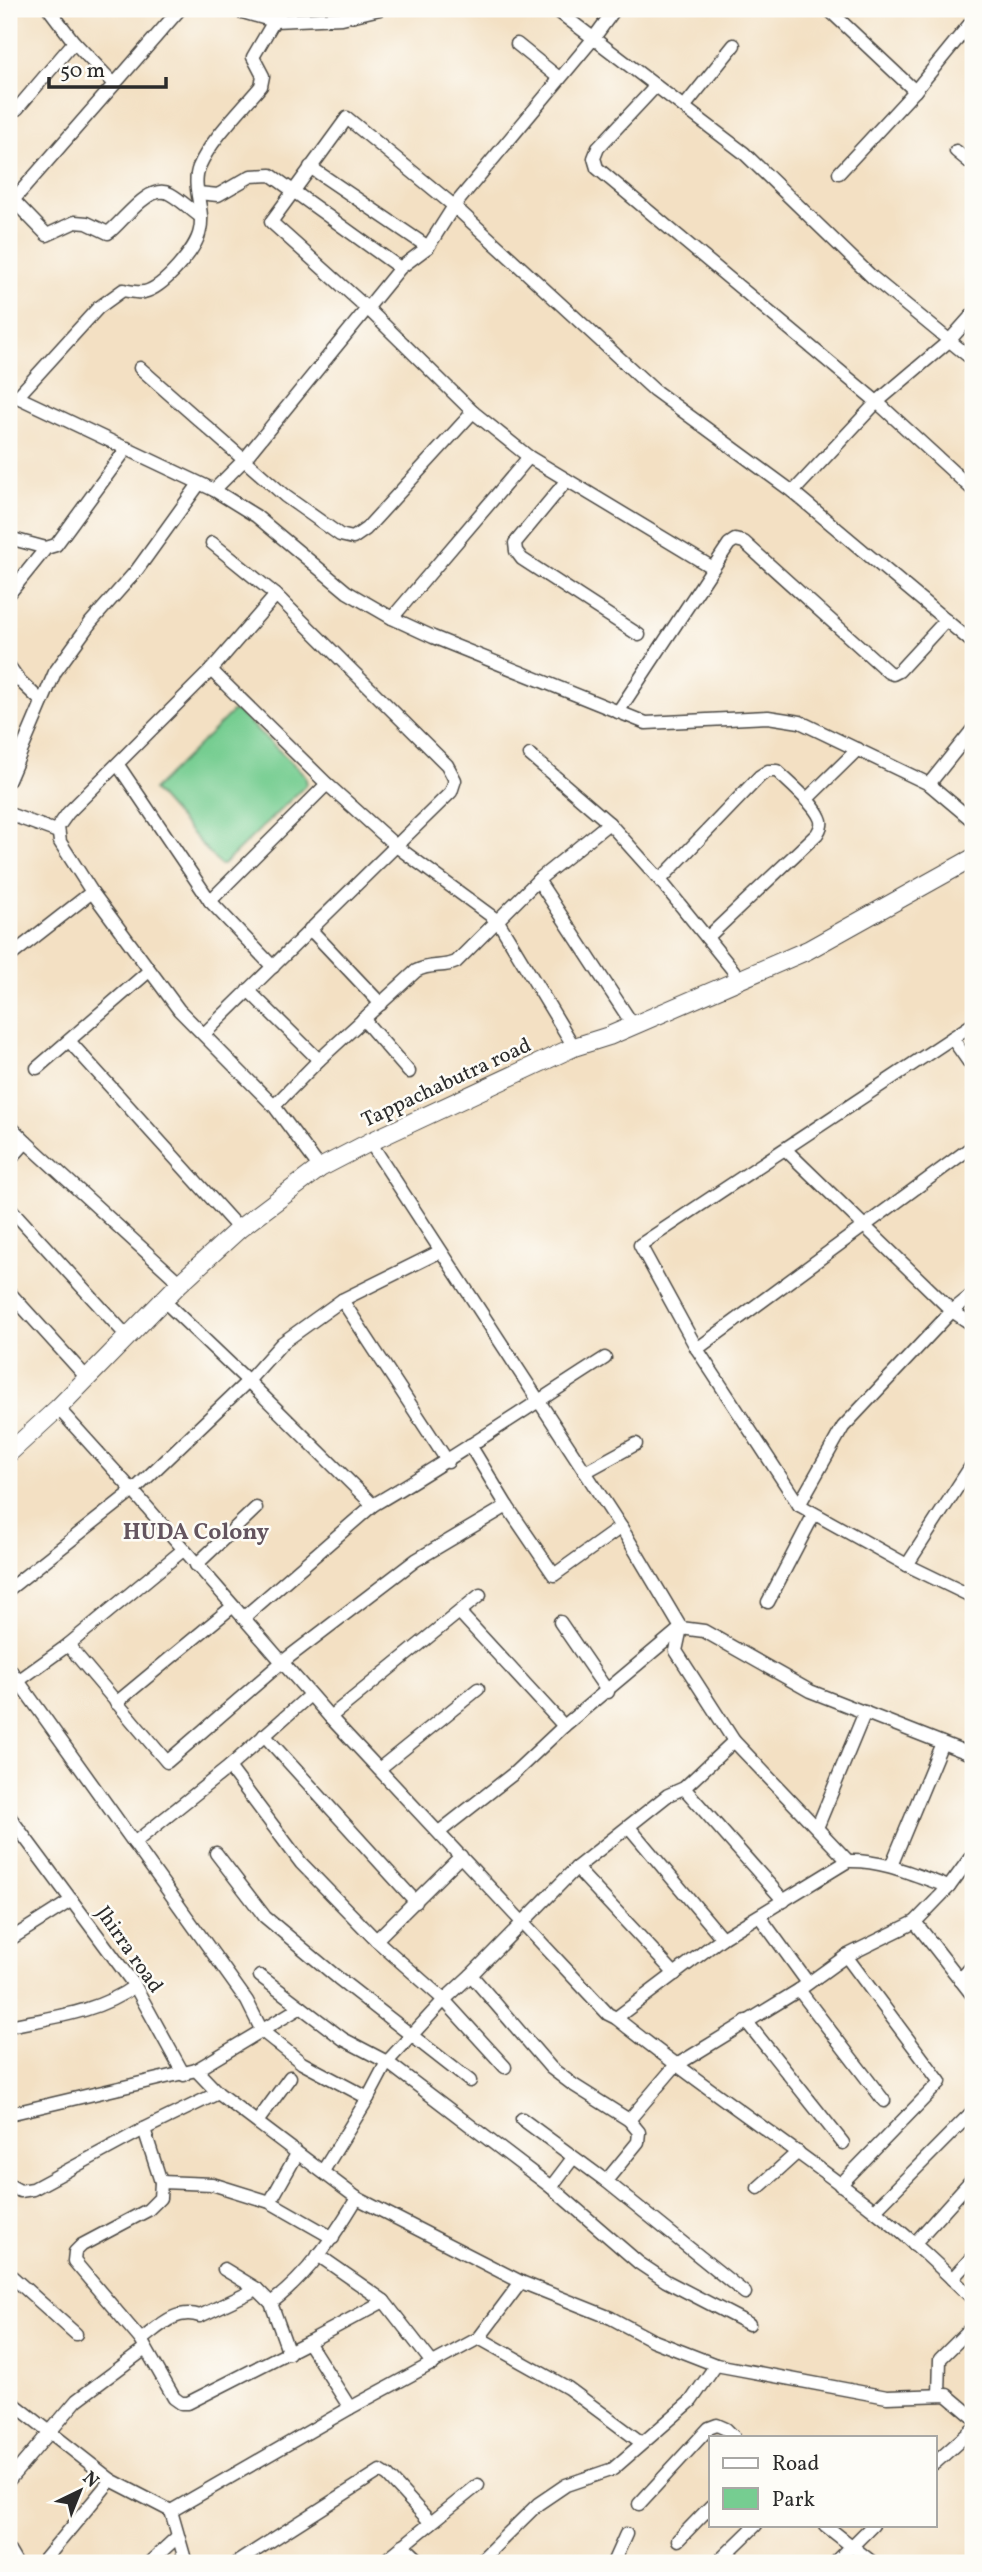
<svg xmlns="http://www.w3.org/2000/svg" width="982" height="2572" font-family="Vollkorn,serif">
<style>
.green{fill:#76cd91;stroke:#507c5e;stroke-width:2}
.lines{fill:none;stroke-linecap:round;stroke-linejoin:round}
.minor-casing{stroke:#494642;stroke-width:15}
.secondary-casing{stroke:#494642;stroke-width:20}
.minor{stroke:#fff;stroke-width:12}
.secondary{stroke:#fff;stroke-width:18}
.labels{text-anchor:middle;stroke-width:5;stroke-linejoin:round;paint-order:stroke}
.street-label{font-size:21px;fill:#2b2b2b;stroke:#fdfcf7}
.neighbourhood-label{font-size:23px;font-weight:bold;fill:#64555f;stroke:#fdfcf7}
</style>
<rect width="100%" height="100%" fill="#fdfcf7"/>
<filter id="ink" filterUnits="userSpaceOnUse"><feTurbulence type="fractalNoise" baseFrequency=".0143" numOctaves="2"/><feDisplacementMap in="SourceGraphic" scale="14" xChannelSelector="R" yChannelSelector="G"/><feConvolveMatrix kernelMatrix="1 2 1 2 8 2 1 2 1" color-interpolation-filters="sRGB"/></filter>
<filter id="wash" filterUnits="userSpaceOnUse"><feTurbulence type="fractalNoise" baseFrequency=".00686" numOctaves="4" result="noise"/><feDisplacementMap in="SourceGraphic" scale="28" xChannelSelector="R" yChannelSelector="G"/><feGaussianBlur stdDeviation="1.57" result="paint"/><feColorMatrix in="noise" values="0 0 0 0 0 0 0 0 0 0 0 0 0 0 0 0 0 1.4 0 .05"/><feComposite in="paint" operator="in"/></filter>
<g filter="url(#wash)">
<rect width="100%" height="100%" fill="#f3e0c3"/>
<polygon class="green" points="237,711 305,775 307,784 223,865 220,865 153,790 232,712"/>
</g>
<g filter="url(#ink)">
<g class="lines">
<g class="minor-casing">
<g id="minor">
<polyline points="49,9 74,42 114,84"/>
<polyline points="232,9 274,21 342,18 380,9"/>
<polyline points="555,9 744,153 872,277 973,360"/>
<polyline points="828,9 915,91"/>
<polyline points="517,44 559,78"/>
<polyline points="656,86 598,148 594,158 597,168 877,402 973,490"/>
<polyline points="684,107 734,45"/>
<polyline points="9,109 17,109 74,42"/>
<polyline points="956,151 973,165"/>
<polyline points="310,167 428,247"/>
<polyline points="839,173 915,91 973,20"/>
<polyline points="198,193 218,195 251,176 271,175 400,268"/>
<path d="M13,200l34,35 28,-13 12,1 21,10c16,-12 41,-51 62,-39 11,6 21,16 31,23"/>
<polyline points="9,205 180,9"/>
<polyline points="140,368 285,496 340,535 353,538 366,529 473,412"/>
<polyline points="9,393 214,490 256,516 347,592 392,618 433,637 646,723 768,717 800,722 929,784 973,821"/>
<path d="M18,396l80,-88 25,-18c6,1 15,3 21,2 19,-4 53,-43 56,-62 5,-21 -9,-43 -1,-63 12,-28 43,-58 62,-81l2,-10 -10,-19 21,-36"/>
<polyline points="567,480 515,543 516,551 522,559 639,635"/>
<polyline points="214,490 243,461 400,268 428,247 454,206 593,39 615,9"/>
<polyline points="793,492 877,402 949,341 973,314"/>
<polyline points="9,538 46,548 56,545 127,448"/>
<polyline points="212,543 276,595"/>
<polyline points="9,594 46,548"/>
<polyline points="392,618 529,457"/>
<polyline points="946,620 899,671 893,674 888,672 744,542 735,540 729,544 713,568 529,457 473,412 368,309 271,222 347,118 454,206 654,390 793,492 973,643"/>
<polyline points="9,666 19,680 42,702"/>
<polyline points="211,670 327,784 396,846 498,921 574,1047"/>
<polyline points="618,712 713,568"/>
<path d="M530,755l79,68 51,57 100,-104 8,-5h9c12,12 37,32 43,47 3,6 0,11 -3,16l-110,104 33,41"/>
<polyline points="118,765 210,901 273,967"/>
<polyline points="9,780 55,672 91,622 137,570 199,484"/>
<polyline points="929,784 973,729"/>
<polyline points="806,800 858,749"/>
<polyline points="9,814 58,832"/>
<polyline points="538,880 633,1025"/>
<polyline points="660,880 707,938"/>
<polyline points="210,901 327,784"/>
<polyline points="310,929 381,1004"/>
<polyline points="9,957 92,892"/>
<polyline points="248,990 319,1060"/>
<polyline points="363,1019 409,1072"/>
<polyline points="973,1024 640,1245 697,1349 799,1505 907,1565 973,1597"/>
<polyline points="204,1034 451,792 455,780 447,765 276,595 211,670 68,813 58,827 60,842 92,892 179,1010 274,1106 320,1168"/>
<polyline points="952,1038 973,1068"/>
<polyline points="70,1042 239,1229"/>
<polyline points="37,1068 149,971"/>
<path d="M274,1106l45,-46 97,-89c14,-8 27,-3 40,-9l82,-82 71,-57"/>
<polyline points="9,1125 26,1142"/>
<polyline points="370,1142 621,1527 681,1628 676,1651 734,1741 848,1861"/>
<polyline points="786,1150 952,1311 973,1325"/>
<polyline points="9,1161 26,1142 180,1283"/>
<polyline points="9,1207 126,1335"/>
<polyline points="9,1292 87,1378"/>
<polyline points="163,1300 248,1381 373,1505 243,1618"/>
<polyline points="342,1300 448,1462"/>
<polyline points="697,1349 973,1146"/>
<path d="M58,1408l75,83 197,226 278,297 8,4c83,67 173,125 258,192 35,27 67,58 99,89"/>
<polyline points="585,1472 636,1444"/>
<path d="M373,1505c80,-46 155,-98 232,-147"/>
<polyline points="799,1505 843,1427 952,1311 973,1294"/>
<polyline points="507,1506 554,1575 621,1527"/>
<polyline points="196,1565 256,1508"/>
<polyline points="907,1565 973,1463"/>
<polyline points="9,1589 133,1491 248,1381 282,1343 342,1300 439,1252"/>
<polyline points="768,1602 814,1514"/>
<polyline points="460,1613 564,1726"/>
<polyline points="560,1622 608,1692"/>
<polyline points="68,1645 167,1762 281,1663 416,1560 507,1506 470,1445"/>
<polyline points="9,1668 247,2001 262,2031 302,2063 368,2098"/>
<polyline points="18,1681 68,1645 183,1550"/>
<polyline points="116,1703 232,1607"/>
<polyline points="330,1717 480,1595"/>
<polyline points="264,1735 416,1902"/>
<polyline points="229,1767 301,1863 376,1940 444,2000 505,2067"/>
<polyline points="379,1769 478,1689"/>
<polyline points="684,1788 784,1901"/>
<polyline points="9,1816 135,1986 184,2075"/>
<polyline points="629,1827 722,1938"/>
<polyline points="817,1828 865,1712"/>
<polyline points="439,1832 513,1774 564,1726 681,1628 704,1631 810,1691 973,1755"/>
<polyline points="134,1843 229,1767 310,1695"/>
<polyline points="216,1853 265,1917 338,1978 470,2081"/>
<polyline points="891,1866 942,1743"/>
<polyline points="576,1868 675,1974"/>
<polyline points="760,1917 808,1983"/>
<polyline points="915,1922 949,1887 973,1854"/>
<polyline points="9,1940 72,1900"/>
<polyline points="376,1940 461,1856"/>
<polyline points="471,1975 551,2068 572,2084 629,2120 639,2132 638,2142 606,2181"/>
<polyline points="960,1980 973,1965"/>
<polyline points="799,1990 884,2101"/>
<polyline points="301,2007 343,2039 387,2062 551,2187 639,2263 666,2281 749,2324"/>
<path d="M616,2018l106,-80 126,-77c36,-1 67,14 101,26"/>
<polyline points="746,2021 843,2143"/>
<path d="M9,2026c44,-9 88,-13 126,-40"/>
<polyline points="196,2070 301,2007 260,1976"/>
<polyline points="9,2114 196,2070 218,2093 357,2198 521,2282 479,2338 350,2408 171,2511"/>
<polyline points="522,2119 606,2181 745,2293"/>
<polyline points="629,2120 675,2066 799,1990 846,1956 915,1922 973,1996"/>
<polyline points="257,2122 290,2077"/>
<polyline points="144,2129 161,2182 160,2198 148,2210 82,2245 75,2252 74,2261 141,2340 174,2398 181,2403 188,2403 308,2342 350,2408"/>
<polyline points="297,2154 270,2202 333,2238"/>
<polyline points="323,2171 368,2098 387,2062 444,2000 471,1975 576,1868 668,1795 684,1788 734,1741"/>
<polyline points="161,2182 212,2184 270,2202"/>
<polyline points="9,2185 20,2191 33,2189 144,2129 218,2093"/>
<polyline points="840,2185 940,2082 846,1956"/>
<polyline points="551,2187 573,2158"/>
<polyline points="758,2188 798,2152"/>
<polyline points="875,2210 973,2111"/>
<polyline points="914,2244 973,2178"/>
<polyline points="224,2269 257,2289 271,2303 289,2353"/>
<polyline points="9,2274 76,2334"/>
<polyline points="952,2279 973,2256"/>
<polyline points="521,2282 611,2318 652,2340 716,2365 887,2397 947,2395 973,2417"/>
<polyline points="384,2301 433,2364"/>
<path d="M271,2303c37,-28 62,-65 86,-105"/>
<polyline points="479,2338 568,2388 642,2443"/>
<path d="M141,2340c19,-14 34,-32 59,-24l57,-27"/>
<polyline points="308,2342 384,2301 318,2255"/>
<polyline points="939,2395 940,2359 973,2326"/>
<polyline points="9,2400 111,2480"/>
<polyline points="935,2463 973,2429"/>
<polyline points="9,2480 77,2400 145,2349"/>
<polyline points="639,2504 709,2428 717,2425 726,2429 734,2437"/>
<polyline points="825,2525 873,2563"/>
<polyline points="678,2540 711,2506"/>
<polyline points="403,2545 422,2563"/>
<polyline points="9,2551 16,2563"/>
<polyline points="42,2563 111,2480 171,2511 186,2563"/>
<polyline points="149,2563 177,2537"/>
<polyline points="236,2563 380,2471 388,2476 431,2523 478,2485"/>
<polyline points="382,2563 431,2523"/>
<polyline points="478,2563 538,2504 566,2485 613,2469 691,2401 716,2365"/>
<polyline points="613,2563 626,2534"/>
<polyline points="717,2563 756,2525"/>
<polyline points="835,2563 873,2525"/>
</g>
</g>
<g class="secondary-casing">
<polyline id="secondary" points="9,1453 58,1408 180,1283 239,1229 320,1168 370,1142 574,1047 609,1036 808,950 973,858"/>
</g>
<use href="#minor" class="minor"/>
<use href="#secondary" class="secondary"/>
</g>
</g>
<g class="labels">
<g class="street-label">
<text transform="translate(446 1082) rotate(-25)" y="7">Tappachabutra road</text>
<text transform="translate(130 1949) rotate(55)" y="7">Jhirra road</text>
</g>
<g class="neighbourhood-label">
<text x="196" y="1539">HUDA Colony</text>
</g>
</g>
<rect width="982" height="2572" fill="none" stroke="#fdfcf7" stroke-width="35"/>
<rect x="709" y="2436" width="228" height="91" fill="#fdfcf7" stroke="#a9a8a5" stroke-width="2"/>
<rect x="723" y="2458" width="35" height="10" fill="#ffffff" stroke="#a9a8a5" stroke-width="2"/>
<text x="772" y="2470" font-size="21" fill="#2b2b2b">Road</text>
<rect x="723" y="2488" width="35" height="21" fill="#76cd91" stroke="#a9a8a5" stroke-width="2"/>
<text x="772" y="2506" font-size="21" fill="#2b2b2b">Park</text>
<g transform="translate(80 2491) rotate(43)" stroke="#fdfcf7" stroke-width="5" paint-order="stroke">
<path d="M0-5L12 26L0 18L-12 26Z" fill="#2b2b2b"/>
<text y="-10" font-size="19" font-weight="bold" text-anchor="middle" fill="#2b2b2b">N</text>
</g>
<path d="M49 77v10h117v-10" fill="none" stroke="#2b2b2b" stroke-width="3.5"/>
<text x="60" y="77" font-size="21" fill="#2b2b2b" stroke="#fdfcf7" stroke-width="5" paint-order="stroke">50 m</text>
</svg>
